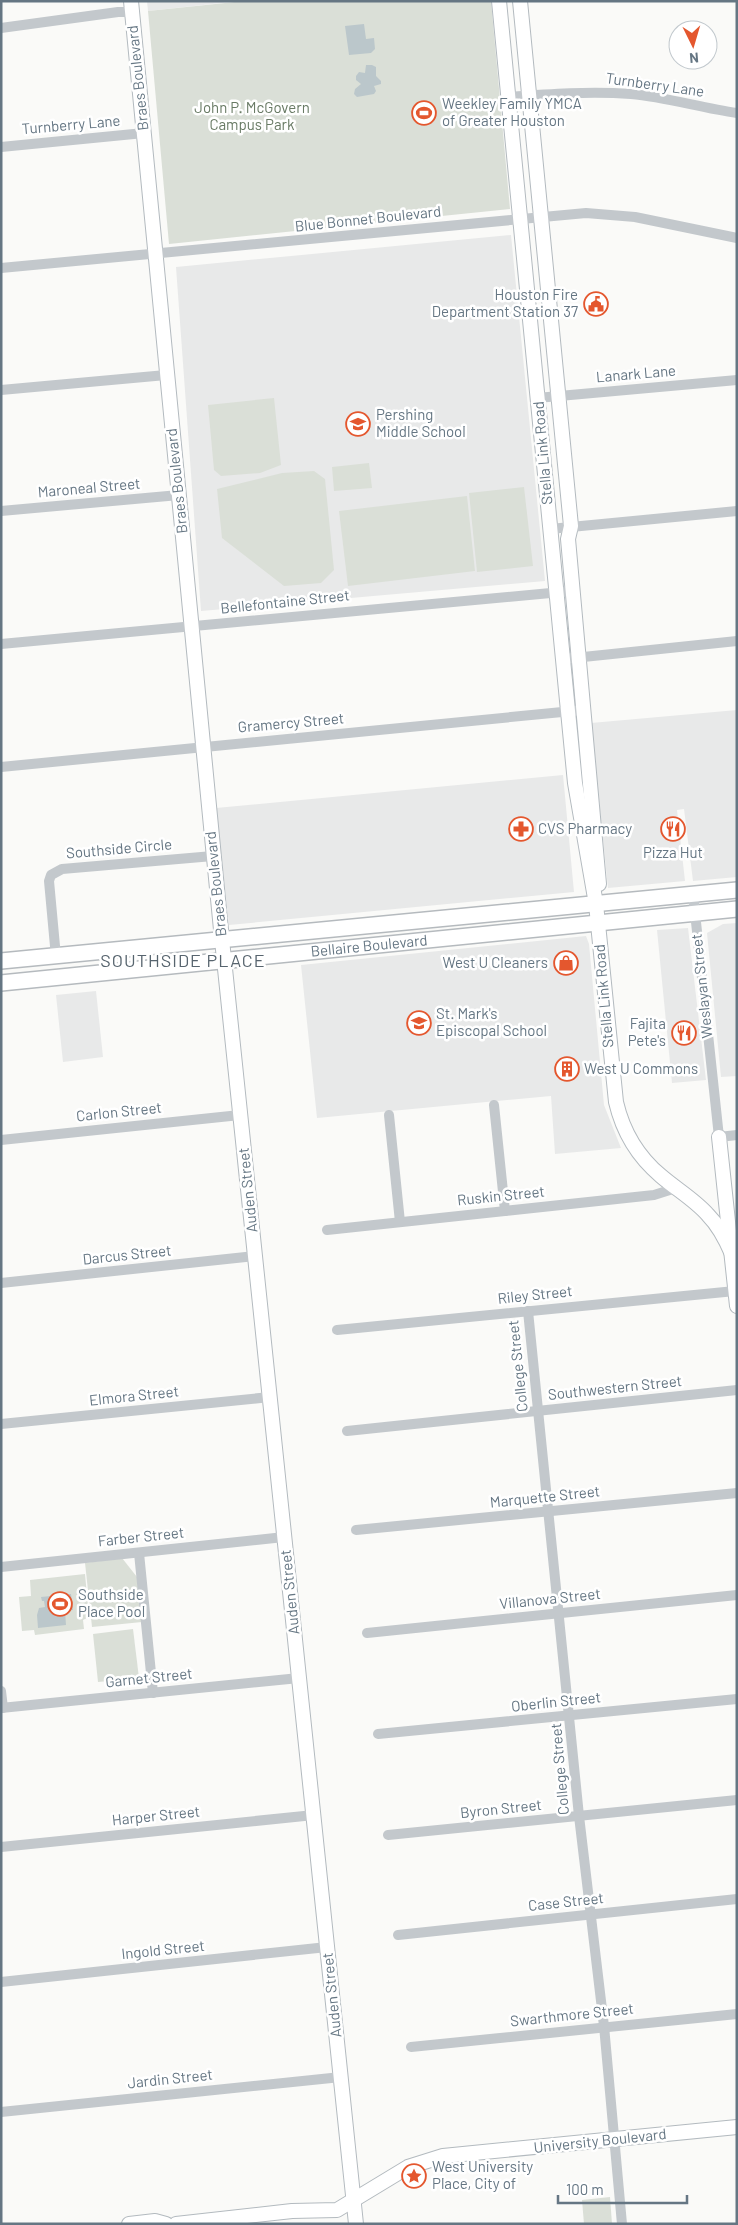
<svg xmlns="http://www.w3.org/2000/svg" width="738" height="2225" font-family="Barlow,sans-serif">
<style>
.built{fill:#e8e9e9}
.green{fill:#dadfd7}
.water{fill:#bbc7cb}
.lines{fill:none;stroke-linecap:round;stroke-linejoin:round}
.secondary-casing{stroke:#b3babf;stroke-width:16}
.primary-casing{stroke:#b5babe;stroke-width:18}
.street{stroke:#c3c8cc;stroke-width:10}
.secondary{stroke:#fff;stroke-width:14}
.primary{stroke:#fff;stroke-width:15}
.labels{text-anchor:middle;stroke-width:5;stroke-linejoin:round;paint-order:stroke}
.street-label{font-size:15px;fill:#657683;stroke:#fff}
.poi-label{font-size:15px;fill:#657683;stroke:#fff;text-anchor:start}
.park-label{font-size:15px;fill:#687a64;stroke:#fff}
.quarter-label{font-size:18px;letter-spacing:1px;fill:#57646e;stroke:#fff}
</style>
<rect width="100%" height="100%" fill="#fafaf8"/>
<g class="built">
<polygon points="147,1 240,1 148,11"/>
<polygon points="511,235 545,581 201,611 176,267"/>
<polygon points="737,710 737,877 693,881 684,809 677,810 685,881 608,888 591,723"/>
<polygon points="563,775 574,892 229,925 216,808"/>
<polygon points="737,923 737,1076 721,1077 707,933 723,924"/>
<polygon points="688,928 706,1080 672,1083 657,930"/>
<polygon points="586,936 589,944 604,1105 621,1148 555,1154 551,1096 317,1118 301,965"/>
<polygon points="96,991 103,1057 63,1062 56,995"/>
</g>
<g class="green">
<polygon points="244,1 491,1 510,209 169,244 148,11"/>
<polygon points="274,398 281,465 260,473 221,476 214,470 208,405"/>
<polygon points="369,463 372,488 334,491 332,467"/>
<polygon points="314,471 325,479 334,570 321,583 284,586 222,538 217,489 282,473"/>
<polygon points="524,487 533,566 477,572 469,493"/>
<polygon points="467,496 475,571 348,586 339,511"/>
<polygon points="122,1558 137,1577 142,1622 92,1627 85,1563"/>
<polygon points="85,1574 89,1617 83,1620 84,1629 35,1635 34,1630 22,1631 19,1597 31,1596 30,1580"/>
<polygon points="133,1629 139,1678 98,1682 93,1634"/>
<polygon points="610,2197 612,2224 584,2224 582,2200"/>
</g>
<g class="water">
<polygon points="364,24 366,39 374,38 375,49 371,53 349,55 345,26"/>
<polygon points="366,65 372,65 376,67 376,76 381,81 381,84 374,86 376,91 374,94 357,97 354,94 355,89 361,84 356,80 356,76 359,72 365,73"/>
<polygon points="71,1594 73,1610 65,1611 66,1625 38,1628 37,1615 39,1608 45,1607 44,1601 42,1601 41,1597"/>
</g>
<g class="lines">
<g class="secondary-casing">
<g id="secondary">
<polyline points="131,1 222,940 356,2224"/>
<path d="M499,1l76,782 21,121 20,198c7,30 21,54 45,74 15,13 34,24 47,39 11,11 18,25 24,39"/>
<polyline points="520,1 571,526 568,539 599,884"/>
<polyline points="719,1137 737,1306"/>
<polyline points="129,2224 155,2221 166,2224"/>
<polyline points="176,2224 292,2211 337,2210 408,2167 443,2156 737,2127"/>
</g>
</g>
<g class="primary-casing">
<g id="primary">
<polyline points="1,961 737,890"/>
<path id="s1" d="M1,983l736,-74"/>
</g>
</g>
<g class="street">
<polyline points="1,28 118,12 131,12"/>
<path d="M508,97c41,-3 82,-6 123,-3 35,3 70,14 106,19"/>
<polyline points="1,147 144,133"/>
<polyline points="1,268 586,213 635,217 737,238"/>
<polyline points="1,390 166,375"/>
<polyline points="537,398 737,380"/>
<polyline points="1,511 179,495"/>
<polyline points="550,529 737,511"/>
<polyline points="1,644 572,591"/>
<polyline points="564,659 737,641"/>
<polyline points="1,767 583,710"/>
<polyline points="693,894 719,1137 737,1135"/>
<polyline points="56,957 49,881 51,875 62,869 213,856"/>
<polyline points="494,1105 505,1211"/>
<polyline points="389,1115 400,1222"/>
<polyline points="1,1140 240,1115"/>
<polyline points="327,1230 654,1195 676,1188"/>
<polyline points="1,1283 255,1256"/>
<polyline points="528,1311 579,1816 604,2026 622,2224"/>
<polyline points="337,1330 735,1291"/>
<polyline points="1,1424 270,1397"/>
<polyline points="347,1431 737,1390"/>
<polyline points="356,1530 737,1493"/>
<polyline points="139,1553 153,1693"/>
<polyline points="1,1567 284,1537"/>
<polyline points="367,1633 737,1595"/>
<polyline points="1,1691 3,1708"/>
<polyline points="1,1708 299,1678"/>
<polyline points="378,1734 737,1699"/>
<polyline points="388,1835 737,1800"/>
<polyline points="1,1847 314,1815"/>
<polyline points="398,1935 737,1899"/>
<polyline points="1,1982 327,1947"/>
<polyline points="411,2047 737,2014"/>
<polyline points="1,2112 341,2077"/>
</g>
<use href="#secondary" class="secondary"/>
<use href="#primary" class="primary"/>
</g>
<defs>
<g id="stadium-ring" transform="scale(1.25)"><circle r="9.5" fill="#fff" stroke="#e4572e" stroke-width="1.5"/><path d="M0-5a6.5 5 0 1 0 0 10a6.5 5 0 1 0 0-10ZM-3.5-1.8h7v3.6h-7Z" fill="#e4572e"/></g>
<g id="civic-ring" transform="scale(1.25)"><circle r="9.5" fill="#fff" stroke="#e4572e" stroke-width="1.5"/><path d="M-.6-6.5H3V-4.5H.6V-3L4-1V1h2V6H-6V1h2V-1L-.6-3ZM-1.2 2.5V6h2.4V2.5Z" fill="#e4572e"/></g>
<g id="school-ring" transform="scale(1.25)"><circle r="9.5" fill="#fff" stroke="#e4572e" stroke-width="1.5"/><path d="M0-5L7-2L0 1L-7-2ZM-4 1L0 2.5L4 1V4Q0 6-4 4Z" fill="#e4572e"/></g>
<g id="pharmacy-ring" transform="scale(1.25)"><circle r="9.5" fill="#fff" stroke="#e4572e" stroke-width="1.5"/><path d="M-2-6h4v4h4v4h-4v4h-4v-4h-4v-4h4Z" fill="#e4572e"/></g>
<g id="restaurant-ring" transform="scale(1.25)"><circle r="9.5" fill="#fff" stroke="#e4572e" stroke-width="1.5"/><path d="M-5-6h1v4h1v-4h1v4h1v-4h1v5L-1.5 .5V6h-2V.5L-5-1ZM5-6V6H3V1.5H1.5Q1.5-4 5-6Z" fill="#e4572e"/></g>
<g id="shop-ring" transform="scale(1.25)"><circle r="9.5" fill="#fff" stroke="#e4572e" stroke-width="1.5"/><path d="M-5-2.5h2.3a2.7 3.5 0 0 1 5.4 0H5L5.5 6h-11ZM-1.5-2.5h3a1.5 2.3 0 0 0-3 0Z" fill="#e4572e"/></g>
<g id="building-ring" transform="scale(1.25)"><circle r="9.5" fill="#fff" stroke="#e4572e" stroke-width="1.5"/><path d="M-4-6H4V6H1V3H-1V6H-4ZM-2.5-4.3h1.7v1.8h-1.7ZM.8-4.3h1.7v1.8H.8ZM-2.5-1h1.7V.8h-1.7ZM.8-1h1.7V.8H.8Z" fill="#e4572e"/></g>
<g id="sight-ring" transform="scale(1.25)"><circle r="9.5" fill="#fff" stroke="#e4572e" stroke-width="1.5"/><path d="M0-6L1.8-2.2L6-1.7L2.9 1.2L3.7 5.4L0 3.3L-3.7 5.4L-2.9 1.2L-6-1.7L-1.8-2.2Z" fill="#e4572e"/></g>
</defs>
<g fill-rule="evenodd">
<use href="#stadium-ring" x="424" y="113"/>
<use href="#civic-ring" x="596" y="304"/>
<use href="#school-ring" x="358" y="424"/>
<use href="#pharmacy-ring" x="521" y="829"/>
<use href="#restaurant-ring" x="673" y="829"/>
<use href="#shop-ring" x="566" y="963"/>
<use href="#school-ring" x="419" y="1023"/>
<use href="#restaurant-ring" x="684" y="1033"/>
<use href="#building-ring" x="567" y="1069"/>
<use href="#stadium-ring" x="60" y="1604"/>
<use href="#sight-ring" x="414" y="2176"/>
</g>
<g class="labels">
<g class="street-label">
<text transform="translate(138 78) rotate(-96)" y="5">Braes Boulevard</text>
<text transform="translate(655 85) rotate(8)" y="5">Turnberry Lane</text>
<text transform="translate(71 125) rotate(-5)" y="5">Turnberry Lane</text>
<text transform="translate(368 219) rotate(-6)" y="5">Blue Bonnet Boulevard</text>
<text transform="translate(636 374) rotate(-5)" y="5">Lanark Lane</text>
<text transform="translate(543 453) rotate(-95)" y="5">Stella Link Road</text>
<text transform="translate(177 481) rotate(-96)" y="5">Braes Boulevard</text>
<text transform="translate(89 488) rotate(-5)" y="5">Maroneal Street</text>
<text transform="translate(285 602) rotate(-6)" y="5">Bellefontaine Street</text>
<text transform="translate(291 723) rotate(-5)" y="5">Gramercy Street</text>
<text transform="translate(119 849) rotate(-5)" y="5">Southside Circle</text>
<text transform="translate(216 884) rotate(-96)" y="5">Braes Boulevard</text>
<text dy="5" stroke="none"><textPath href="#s1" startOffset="370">Bellaire Boulevard</textPath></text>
<text transform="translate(702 986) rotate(-96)" y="5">Weslayan Street</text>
<text transform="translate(604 996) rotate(-95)" y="5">Stella Link Road</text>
<text transform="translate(119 1112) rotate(-6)" y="5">Carlon Street</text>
<text transform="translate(248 1190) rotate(-96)" y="5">Auden Street</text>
<text transform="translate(501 1196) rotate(-6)" y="5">Ruskin Street</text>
<text transform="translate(127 1255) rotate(-6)" y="5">Darcus Street</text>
<text transform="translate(535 1295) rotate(-6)" y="5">Riley Street</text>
<text transform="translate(518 1366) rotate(-96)" y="5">College Street</text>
<text transform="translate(615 1388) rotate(-6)" y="5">Southwestern Street</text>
<text transform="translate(134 1396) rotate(-6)" y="5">Elmora Street</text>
<text transform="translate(545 1497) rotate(-6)" y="5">Marquette Street</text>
<text transform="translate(141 1537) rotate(-6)" y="5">Farber Street</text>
<text transform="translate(290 1592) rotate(-96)" y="5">Auden Street</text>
<text transform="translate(550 1599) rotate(-6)" y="5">Villanova Street</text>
<text transform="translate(149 1678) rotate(-6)" y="5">Garnet Street</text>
<text transform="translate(556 1702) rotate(-6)" y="5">Oberlin Street</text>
<text transform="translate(560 1769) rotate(-95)" y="5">College Street</text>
<text transform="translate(501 1809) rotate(-6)" y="5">Byron Street</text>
<text transform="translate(156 1816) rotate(-6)" y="5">Harper Street</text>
<text transform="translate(566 1902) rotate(-6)" y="5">Case Street</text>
<text transform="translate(163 1950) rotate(-6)" y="5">Ingold Street</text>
<text transform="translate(332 1995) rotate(-96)" y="5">Auden Street</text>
<text transform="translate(572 2015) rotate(-6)" y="5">Swarthmore Street</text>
<text transform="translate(170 2079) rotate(-6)" y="5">Jardin Street</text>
<text transform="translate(600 2141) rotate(-6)" y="5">University Boulevard</text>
</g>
<g class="poi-label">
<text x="442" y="109">Weekley Family YMCA<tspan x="442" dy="17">of Greater Houston</tspan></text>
<text x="578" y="300" text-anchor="end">Houston Fire<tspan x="578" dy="17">Department Station 37</tspan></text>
<text x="376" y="420">Pershing<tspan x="376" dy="17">Middle School</tspan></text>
<text x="538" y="834">CVS Pharmacy</text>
<text x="673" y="858" text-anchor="middle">Pizza Hut</text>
<text x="548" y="968" text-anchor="end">West U Cleaners</text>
<text x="436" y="1019">St. Mark's<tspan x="436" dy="17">Episcopal School</tspan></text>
<text x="666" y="1029" text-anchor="end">Fajita<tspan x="666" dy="17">Pete's</tspan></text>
<text x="584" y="1074">West U Commons</text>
<text x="78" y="1600">Southside<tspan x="78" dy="17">Place Pool</tspan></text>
<text x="432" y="2172">West University<tspan x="432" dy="17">Place, City of</tspan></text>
</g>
<g class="park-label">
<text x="252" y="113">John P. McGovern<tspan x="252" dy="17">Campus Park</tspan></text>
</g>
<g class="quarter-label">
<text x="183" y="967">SOUTHSIDE PLACE</text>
</g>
</g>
<rect width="738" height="2225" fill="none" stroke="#657683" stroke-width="5"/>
<g transform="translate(693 45) rotate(175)"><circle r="24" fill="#ffffff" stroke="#c1c8cd"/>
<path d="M0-4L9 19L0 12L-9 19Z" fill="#e4572e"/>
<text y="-8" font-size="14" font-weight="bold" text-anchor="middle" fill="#657683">N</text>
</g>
<path d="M558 2195v8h129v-8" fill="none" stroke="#657683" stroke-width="2.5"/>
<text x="566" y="2195" font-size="15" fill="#657683" stroke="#ffffff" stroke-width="4" paint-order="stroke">100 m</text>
</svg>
